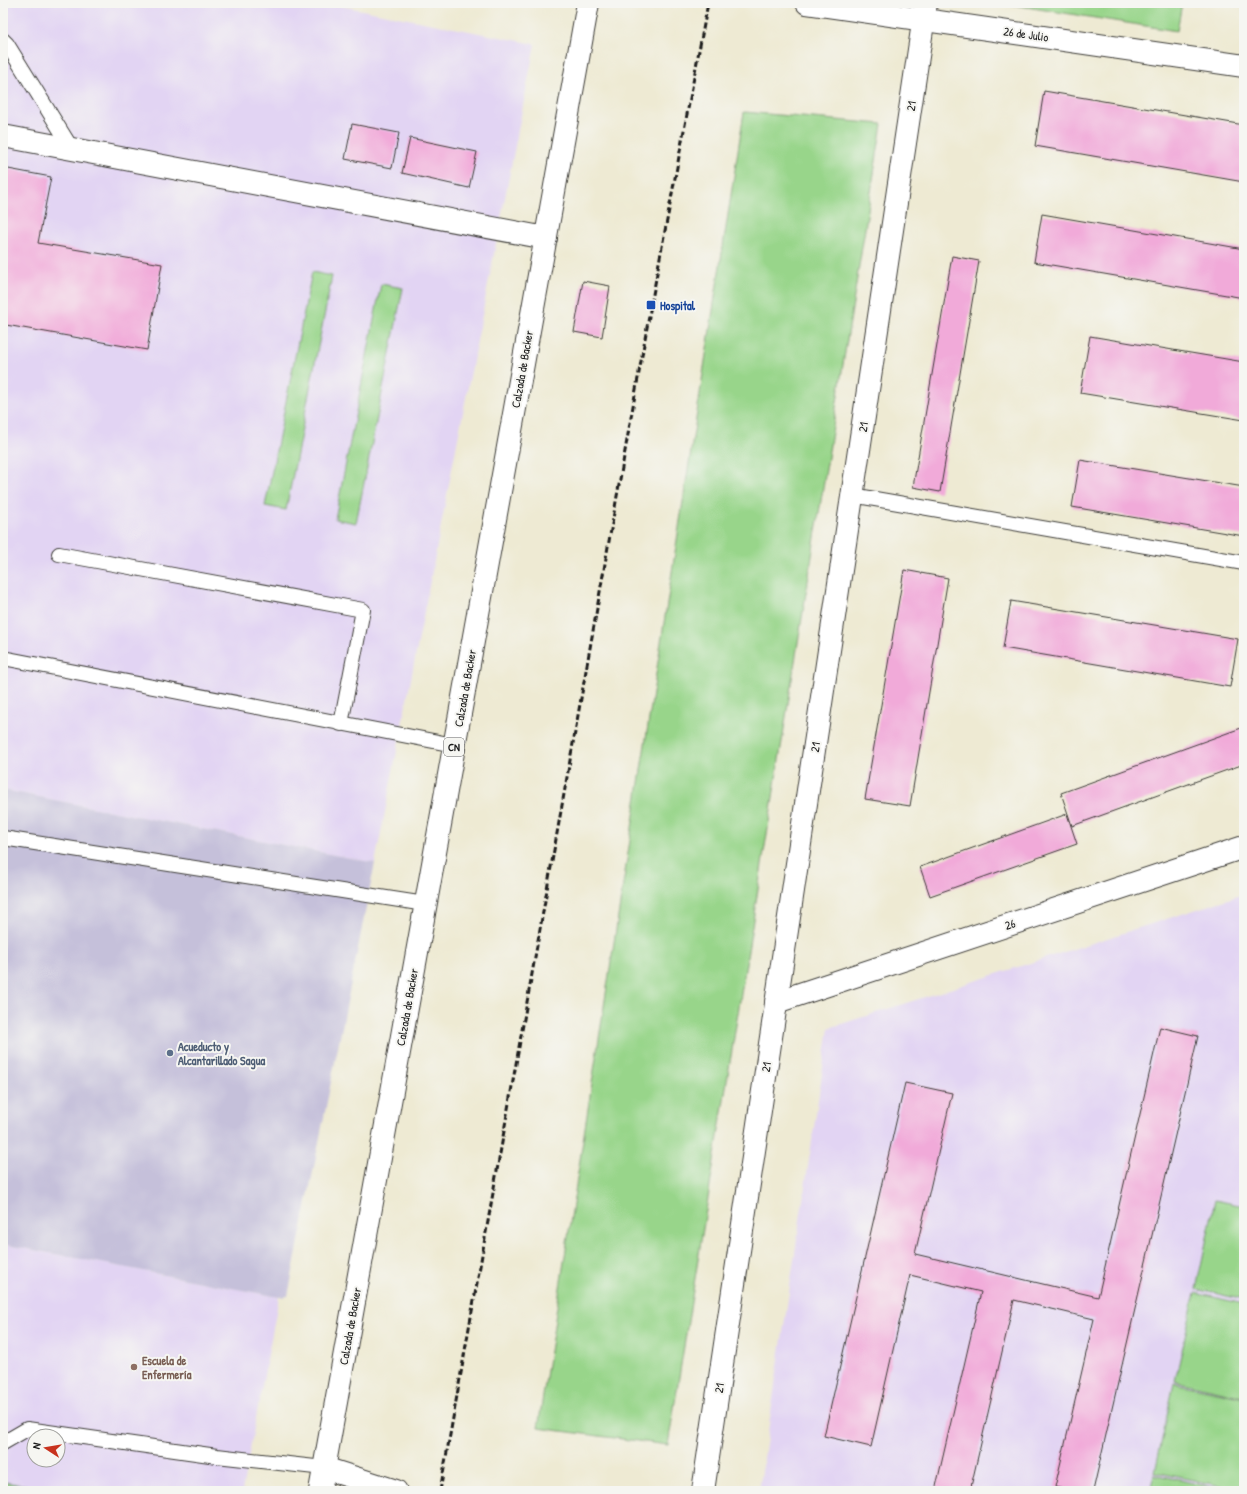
<svg xmlns="http://www.w3.org/2000/svg" width="1247" height="1494" viewBox="0 0 1247 1494" font-family="'Patrick Hand',sans-serif">
  <style>
    .built { fill: #e2d4f3; fill-rule: evenodd }
    .industrial { fill: #c5c0da }
    .green { fill: #98d58a; stroke: #5a7853 }
    .building { fill: #f1aad9 }
    .lines { fill: none; stroke-linecap: round; stroke-linejoin: round }
    .lane-casing { stroke: #3c3b37; stroke-width: 16 }
    .street-casing { stroke: #3c3b37; stroke-width: 24 }
    .secondary-casing { stroke: #3c3b37; stroke-width: 24 }
    .primary-casing { stroke: #3c3b37; stroke-width: 24 }
    .lane { stroke: #fff; stroke-width: 14 }
    .street { stroke: #fff; stroke-width: 22 }
    .secondary { stroke: #fff; stroke-width: 22 }
    .primary { stroke: #fff; stroke-width: 22 }
    .rail { stroke: #1c1c1c; stroke-width: 3; stroke-dasharray: 6 3; stroke-linecap: butt }
    .transit-dot { fill: #1a4fb4; stroke: #f6f6f2; stroke-width: 1.5 }
    .service-dot { fill: #5c6f8a; stroke: #f6f6f2; stroke-width: 1.5 }
    .education-dot { fill: #8d6e63; stroke: #f6f6f2; stroke-width: 1.5 }
    .labels { text-anchor: middle; dominant-baseline: central; stroke-width: 4; stroke-linejoin: round; paint-order: stroke }
    .shield { fill: #f6f6f2; stroke: #5d5d5c; stroke-width: 1 }
    .shield-label { font-size: 11px; font-weight: bold; fill: #1c1c1c }
    .street-label { font-size: 12px; fill: #1c1c1c; stroke: #f6f6f2 }
    .transit-label { font-size: 12px; font-weight: bold; fill: #164399; stroke: #f6f6f2; text-anchor: start }
    .service-label { font-size: 12px; font-weight: bold; fill: #4e5e75; stroke: #f6f6f2; text-anchor: start }
    .education-label { font-size: 12px; font-weight: bold; fill: #785e54; stroke: #f6f6f2; text-anchor: start }
  </style>
  <rect width="100%" height="100%" fill="#f6f6f2"/>
  <filter id="ink" filterUnits="userSpaceOnUse"><feTurbulence type="fractalNoise" baseFrequency=".025" numOctaves="2"/><feDisplacementMap in="SourceGraphic" scale="8" xChannelSelector="R" yChannelSelector="G"/><feConvolveMatrix kernelMatrix="1 2 1 2 8 2 1 2 1" color-interpolation-filters="sRGB"/></filter>
  <filter id="wash" filterUnits="userSpaceOnUse"><feTurbulence type="fractalNoise" baseFrequency=".012" numOctaves="4" result="noise"/><feDisplacementMap in="SourceGraphic" scale="16" xChannelSelector="R" yChannelSelector="G"/><feGaussianBlur stdDeviation="0.9" result="paint"/><feColorMatrix in="noise" values="0 0 0 0 0 0 0 0 0 0 0 0 0 0 0 0 0 1.4 0 .05"/><feComposite in="paint" operator="in"/></filter>
  <g filter="url(#wash)">
    <rect width="100%" height="100%" fill="#eeead3"/>
    <g class="built">
      <path d="M3,3h323l209,41 -160,819 -372,-73z"/>
      <path d="M1244,894v597h-485l70,-463z"/>
      <path d="M3,1244l276,53 -37,194h-239zM34,1436h24v24h-24z"/>
    </g>
    <path class="industrial" d="M3,790l372,73 -87,433 -9,1 -276,-53z"/>
    <g class="green">
      <path d="M1001,3h181l-5,28z"/>
      <path d="M744,112l138,12 -214,1321 -130,-17z"/>
      <path d="M312,272l20,4 -46,234 -21,-4z"/>
      <path d="M381,284l22,4 -47,235 -21,-4z"/>
      <path d="M1215,1200l29,6v94l-48,-11z"/>
      <path d="M1195,1293l49,11v93l-69,-16z"/>
      <path d="M1174,1383l70,15v93l-89,-19z"/>
      <path d="M1154,1474l74,17h-78z"/>
      <path d="M3,1482l62,9h-62z"/>
    </g>
    <g id="blocks">
      <g class="building">
        <path d="M1044,91l200,34v57l-209,-36z"/>
        <path d="M352,124l47,9 -7,35 -47,-9z"/>
        <path d="M410,138l67,14 -8,36 -67,-15z"/>
        <path d="M3,168l48,9 -13,66 124,21 -15,86 -141,-25 -3,11z"/>
        <path d="M1042,214l202,35v49l-210,-36z"/>
        <path d="M952,256l27,5 -39,231 -27,-5z"/>
        <path d="M583,281l27,5 -8,51 -28,-5z"/>
        <path d="M1090,336l154,26v58l-164,-27z"/>
        <path d="M1080,460l164,27v49l-172,-29z"/>
        <path d="M904,570l44,8 -38,228 -45,-7z"/>
        <path d="M1011,601l227,38 -8,48 -227,-39z"/>
        <path d="M1244,727v37l-172,62 -11,-33z"/>
        <path d="M1067,814l10,30 -147,52 -10,-29z"/>
        <path d="M1160,1027l38,9 -105,455h-21l-17,-4 39,-168 -80,-19 -44,191h-35l46,-199 -71,-17 -39,172 -47,-11 81,-353 47,10 -37,161 183,43z"/>
      </g>
    </g>
  </g>
  <g filter="url(#ink)">
    <use href="#blocks" fill-opacity="0" stroke="#3c3b37" stroke-width="1"/>
    <g class="lines">
      <defs>
        <g id="lane">
          <path d="M3,40l4,4 65,105"/>
          <path d="M852,495l392,68"/>
          <path d="M59,554l304,56 -22,114"/>
          <path d="M3,658l451,87"/>
          <path d="M3,838l422,66"/>
          <path d="M3,1443l24,-14 190,27 107,12"/>
        </g>
        <g id="street">
          <path d="M3,136l543,102"/>
          <path d="M776,1002l468,-155"/>
          <path d="M324,1468l72,23"/>
          <path d="M703,1491l223,-1488"/>
        </g>
        <path id="secondary" d="M807,3l437,63"/>
        <path id="primary" d="M320,1491l268,-1488"/>
      </defs>
      <use href="#lane" class="lane-casing"/>
      <use href="#street" class="street-casing"/>
      <use href="#secondary" class="secondary-casing"/>
      <use href="#primary" class="primary-casing"/>
      <use href="#lane" class="lane"/>
      <use href="#street" class="street"/>
      <use href="#secondary" class="secondary"/>
      <use href="#primary" class="primary"/>
      <path class="rail" d="M440,1491l211,-1186 57,-302"/>
    </g>
  </g>
  <rect class="transit-dot" x="646" y="300" width="10" height="10" rx="2"/>
  <circle class="service-dot" cx="170" cy="1053" r="4"/>
  <circle class="education-dot" cx="134" cy="1367" r="4"/>
  <g class="labels">
    <rect class="shield" x="444" y="738" width="20" height="18" rx="3"/>
    <g class="shield-label">
      <text x="454" y="747">CN</text>
    </g>
    <g class="street-label">
      <text transform="translate(1026 34) rotate(8)">26 de Julio</text>
      <text transform="translate(911 106) rotate(-82)">21</text>
      <text transform="translate(522 369) rotate(-80)">Calzada de Backer</text>
      <text transform="translate(863 427) rotate(-82)">21</text>
      <text transform="translate(465 688) rotate(-80)">Calzada de Backer</text>
      <text transform="translate(815 747) rotate(-81)">21</text>
      <text transform="translate(1010 924) rotate(-18)">26</text>
      <text transform="translate(407 1007) rotate(-80)">Calzada de Backer</text>
      <text transform="translate(766 1067) rotate(-82)">21</text>
      <text transform="translate(350 1326) rotate(-80)">Calzada de Backer</text>
      <text transform="translate(719 1388) rotate(-82)">21</text>
    </g>
    <g class="transit-label">
      <text x="660" y="305">Hospital</text>
    </g>
    <g class="service-label">
      <text x="178" y="1046">Acueducto y<tspan x="178" dy="14">Alcantarillado Sagua</tspan></text>
    </g>
    <g class="education-label">
      <text x="142" y="1360">Escuela de<tspan x="142" dy="14">Enfermería</tspan></text>
    </g>
  </g>
  <rect width="1247" height="1494" fill="none" stroke="#f6f6f2" stroke-width="16"/>
  <g transform="translate(46 1448) rotate(282)"><circle r="19" fill="#f6f6f2" stroke="#9f9f9c"/>
  <path d="M0-3L7 15L0 10L-7 15Z" fill="#c8321e"/>
  <text y="-6" font-size="11" font-weight="bold" text-anchor="middle" fill="#1c1c1c">N</text>
  </g>
</svg>
